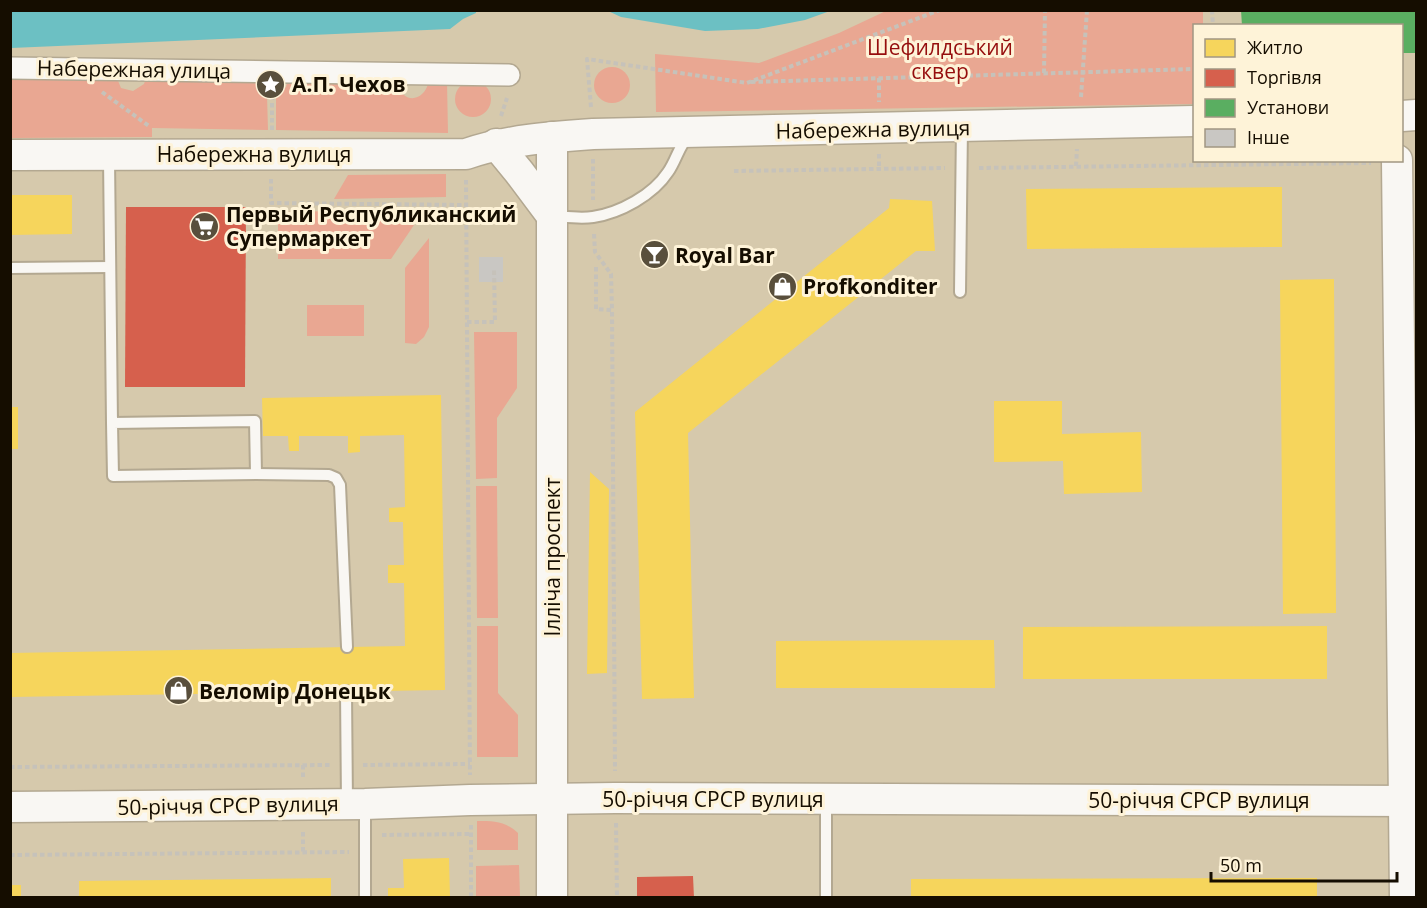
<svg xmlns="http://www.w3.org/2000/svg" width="1427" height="908" viewBox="0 0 1427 908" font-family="'Open Sans',sans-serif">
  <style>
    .green { fill: #e9a792 }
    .water { fill: #6cc0c3 }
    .homes { fill: #f6d55c }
    .shops { fill: #d6604d }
    .public { fill: #5aae61 }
    .building { fill: #c9c7c3 }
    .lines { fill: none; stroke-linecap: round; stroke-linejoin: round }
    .lane-casing { stroke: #b3a891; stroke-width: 14 }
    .street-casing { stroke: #b3a891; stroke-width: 24 }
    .secondary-casing { stroke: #b3a891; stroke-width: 33 }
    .path { stroke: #c6c2ba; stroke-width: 4; stroke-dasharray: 4.5 3; stroke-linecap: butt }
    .lane { stroke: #f9f7f3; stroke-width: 10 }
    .street { stroke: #f9f7f3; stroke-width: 21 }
    .secondary { stroke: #f9f7f3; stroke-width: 30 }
    .labels { text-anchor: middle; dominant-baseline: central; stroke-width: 6; stroke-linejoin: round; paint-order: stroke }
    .park-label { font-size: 21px; fill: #950d0d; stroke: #fef3d8 }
    .street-label { font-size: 21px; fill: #150d00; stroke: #fef3d8 }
    .poi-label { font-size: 21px; font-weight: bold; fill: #150d00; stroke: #fef3d8; text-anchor: start }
  </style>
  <rect width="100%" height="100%" fill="#d6c9ac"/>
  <g class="green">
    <path d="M888,10l315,1v14l-9,1v78l-538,8 -1,-58 104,9 80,-30z"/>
    <circle cx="612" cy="85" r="18"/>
    <path d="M116,76l5,12 12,3 11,-7 2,-6h110l1,9 10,8 1,35 -116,-2v9l-141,1 -1,-61z"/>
    <path d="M288,80l109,3c5,21 27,20 32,-2l18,1 1,51 -172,-3v-35l10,-8z"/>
    <circle cx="473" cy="99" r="18"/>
    <path d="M446,174v23l-112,2 14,-24z"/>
    <path d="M400,210l14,15 -23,34h-113v-47z"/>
    <path d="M429,238v89l-5,10 -8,7 -11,-1v-75z"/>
    <rect x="307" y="305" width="57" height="31"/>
    <path d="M474,332h43v56l-20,30v60l-21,1z"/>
    <path d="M476,486h21l1,132h-21z"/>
    <path d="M477,626h21v67l20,22v42h-41z"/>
    <path d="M477,821c17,0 28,0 41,12v17h-41z"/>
    <path d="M519,865l1,32h-44v-31z"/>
  </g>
  <g class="water">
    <path d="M10,11l1,-1 465,1v2l-13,6 -13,10 -439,19z"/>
    <path d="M608,11h222l-25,9 -47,9 -53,2 -84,-14z"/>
  </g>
  <g class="homes">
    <path d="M1282,187v60l-255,2 -1,-60z"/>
    <path d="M10,195h62v39l-62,1z"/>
    <path d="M890,199l42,2 3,50h-19l-228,182 6,265 -52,1 -7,-287 254,-204z"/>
    <path d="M1334,279l2,334 -53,1 -3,-334z"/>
    <path d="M441,395l4,295 -435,7v-44l395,-7 -1,-63h-16v-18h16l-1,-43h-14v-14l16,-1 -1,-72 -44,1v16l-12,1v-17h-49v15h-10l-1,-15h-25l-1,-38z"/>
    <path d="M994,401h68v33l79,-2 1,60 -78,2 -1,-33 -69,1z"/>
    <rect x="10" y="407" width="8" height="42"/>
    <path d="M590,472l19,17 -2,184 -20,1z"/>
    <path d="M1327,626v53h-304v-52z"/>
    <path d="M994,640l1,48h-219v-47z"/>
    <path d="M449,858l1,40h-62v-10h16l-1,-29z"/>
    <path d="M331,878v20h-252v-17z"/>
    <path d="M1317,878v20h-406v-19z"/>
    <rect x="10" y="885" width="11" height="13"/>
  </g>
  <g class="shops">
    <path d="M126,207h120l-1,180h-120z"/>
    <path d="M693,876l1,22h-57v-21z"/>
  </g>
  <path class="public" d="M1241,10h175v43h-14v-27h-160z"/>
  <rect class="building" x="479" y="257" width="24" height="25"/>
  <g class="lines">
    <defs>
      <g id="lane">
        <path d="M109,158l3,265 143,-2 1,53 -143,2 -1,-53"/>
        <path d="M555,216c12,1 26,3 38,1 27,-4 60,-22 75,-45 8,-11 12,-29 21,-36"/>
        <path d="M10,268l100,-1"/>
        <path d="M960,292l2,-165"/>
        <path d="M256,474l73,1 7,3 4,7 7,162"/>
        <path d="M346,691l1,113"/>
        <path d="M365,804v94"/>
        <path d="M826,898v-96"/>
      </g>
      <path id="street" d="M10,68l499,7"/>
      <g id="secondary">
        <path d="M1402,116l14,-1"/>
        <path d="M496,144l23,28 33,44"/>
        <path d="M10,155l456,-1c41,-14 83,-17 127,-20l601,-13"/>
        <path d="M1397,160l8,738"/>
        <path d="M10,807l355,-3 105,-4 145,-2 801,3"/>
        <path d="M552,898v-761"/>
      </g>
    </defs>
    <use href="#lane" class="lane-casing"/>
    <use href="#street" class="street-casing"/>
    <use href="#secondary" class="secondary-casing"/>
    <g class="path">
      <path d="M1212,10l1,16"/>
      <path d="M1044,73l1,-63"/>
      <path d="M879,78v24"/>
      <path d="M751,82l443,-13"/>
      <path d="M102,92l47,34"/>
      <path d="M1081,97l6,-87"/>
      <path d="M591,107l-4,-48 160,24 193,-73"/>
      <path d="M501,116l6,-18"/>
      <path d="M272,130v-38"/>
      <path d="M879,154v15"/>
      <path d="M593,159v41"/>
      <path d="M1076,166l1,-17"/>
      <path d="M979,168l392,-5"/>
      <path d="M734,171l211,-3"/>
      <path d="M271,179v24l195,2"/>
      <path d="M466,180l4,595"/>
      <path d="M594,234l1,18 16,22 1,36"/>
      <path d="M596,267v42l16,1 3,461"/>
      <path d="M467,322h28l-1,-53"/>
      <path d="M303,765v14"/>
      <path d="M363,765l107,-1"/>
      <path d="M10,767l322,-2"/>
      <path d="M616,823l1,75"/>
      <path d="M471,825v73"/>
      <path d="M303,832v21"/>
      <path d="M382,835l89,-1"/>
      <path d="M10,855l339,-3"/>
    </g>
    <use href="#lane" class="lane"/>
    <use href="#street" class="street"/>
    <use href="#secondary" class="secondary"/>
  </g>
  <defs>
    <symbol id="sight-disc" viewBox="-11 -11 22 22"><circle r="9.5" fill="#594f3c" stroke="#fef3d8"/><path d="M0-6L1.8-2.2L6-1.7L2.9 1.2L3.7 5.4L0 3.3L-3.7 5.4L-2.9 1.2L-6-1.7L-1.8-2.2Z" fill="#fff"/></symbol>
    <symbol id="supermarket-disc" viewBox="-11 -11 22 22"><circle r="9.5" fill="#594f3c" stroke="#fef3d8"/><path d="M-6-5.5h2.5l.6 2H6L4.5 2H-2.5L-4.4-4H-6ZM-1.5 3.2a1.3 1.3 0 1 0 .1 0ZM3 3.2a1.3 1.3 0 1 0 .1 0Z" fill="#fff"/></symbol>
    <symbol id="bar-disc" viewBox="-11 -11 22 22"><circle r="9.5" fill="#594f3c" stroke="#fef3d8"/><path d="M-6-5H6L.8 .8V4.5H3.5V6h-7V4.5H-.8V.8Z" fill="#fff"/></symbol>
    <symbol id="shop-disc" viewBox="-11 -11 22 22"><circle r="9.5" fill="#594f3c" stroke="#fef3d8"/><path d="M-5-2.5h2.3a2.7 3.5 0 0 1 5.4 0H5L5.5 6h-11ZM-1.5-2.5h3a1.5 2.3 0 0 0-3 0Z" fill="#fff"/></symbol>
  </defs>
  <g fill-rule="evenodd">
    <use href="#sight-disc" x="254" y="68" width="33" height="33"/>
    <use href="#supermarket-disc" x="188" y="210" width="33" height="33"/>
    <use href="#bar-disc" x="638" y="238" width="33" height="33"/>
    <use href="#shop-disc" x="766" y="270" width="33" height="33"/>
    <use href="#shop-disc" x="162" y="674" width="33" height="33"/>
  </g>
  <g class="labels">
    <g class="park-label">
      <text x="940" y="47">Шефилдський<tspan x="940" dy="24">сквер</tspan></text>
    </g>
    <g class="street-label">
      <text transform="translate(134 69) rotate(1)">Набережная улица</text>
      <text transform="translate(873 129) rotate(-1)">Набережна вулиця</text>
      <text x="254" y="154">Набережна вулиця</text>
      <text transform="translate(552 557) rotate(-90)">Ілліча проспект</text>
      <text x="713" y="799">50-річчя СРСР вулиця</text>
      <text x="1199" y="800">50-річчя СРСР вулиця</text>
      <text transform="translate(228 805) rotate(-1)">50-річчя СРСР вулиця</text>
    </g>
    <g class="poi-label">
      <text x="292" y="84">А.П. Чехов</text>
      <text x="226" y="214">Первый Республиканский<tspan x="226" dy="24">Супермаркет</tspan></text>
      <text x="675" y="255">Royal Bar</text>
      <text x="803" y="286">Profkonditer</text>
      <text x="199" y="691">Веломір Донецьк</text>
    </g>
  </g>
  <rect width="1427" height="908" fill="none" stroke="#150d00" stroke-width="24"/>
  <rect x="1193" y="24" width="210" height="138" fill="#fef3d8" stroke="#a19782" stroke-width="1.5"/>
  <rect x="1205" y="39" width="30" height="18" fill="#f6d55c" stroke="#a19782" stroke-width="1.5"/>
  <text x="1247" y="54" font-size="18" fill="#150d00">Житло</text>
  <rect x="1205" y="69" width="30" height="18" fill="#d6604d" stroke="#a19782" stroke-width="1.5"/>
  <text x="1247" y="84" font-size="18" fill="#150d00">Торгівля</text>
  <rect x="1205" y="99" width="30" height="18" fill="#5aae61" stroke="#a19782" stroke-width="1.5"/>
  <text x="1247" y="114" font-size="18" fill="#150d00">Установи</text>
  <rect x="1205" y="129" width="30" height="18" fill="#c9c7c3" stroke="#a19782" stroke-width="1.5"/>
  <text x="1247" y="144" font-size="18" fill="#150d00">Інше</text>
  <path d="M1211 872v9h186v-9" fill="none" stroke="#150d00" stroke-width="3"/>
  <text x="1220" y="872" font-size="18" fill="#150d00" stroke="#fef3d8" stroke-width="4.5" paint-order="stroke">50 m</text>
</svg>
